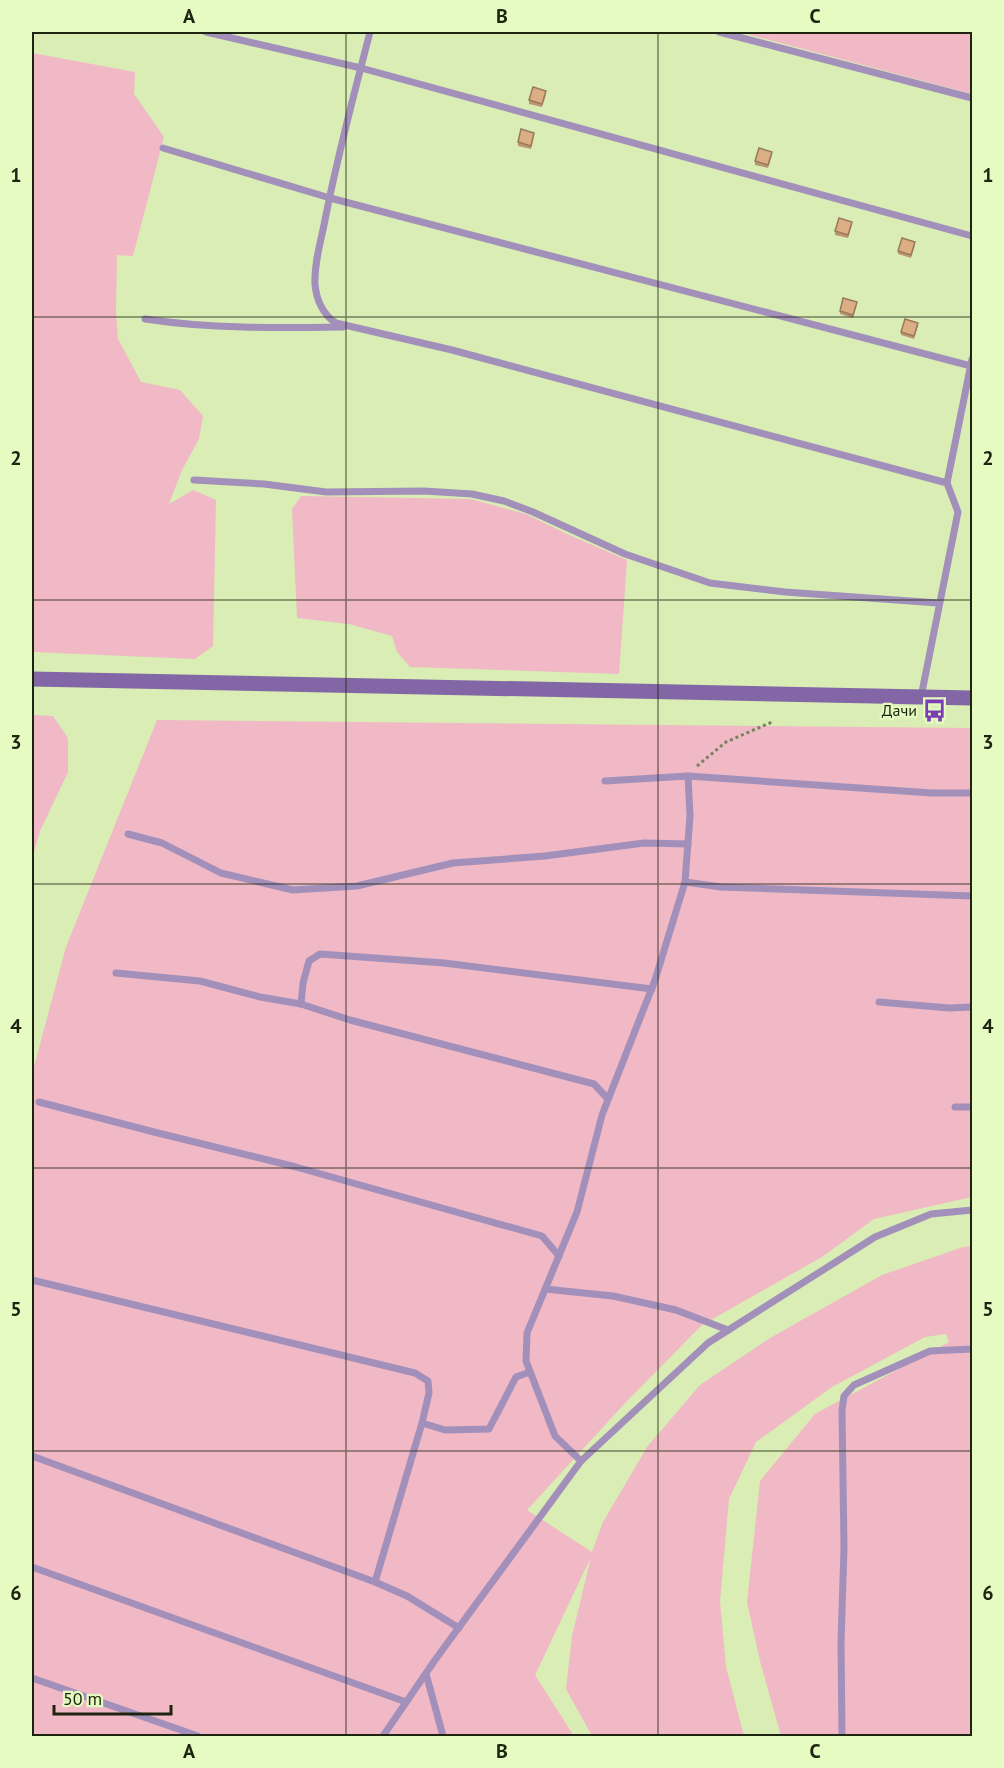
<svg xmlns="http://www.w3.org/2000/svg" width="1004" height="1768" viewBox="0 0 1004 1768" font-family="'PT Sans',sans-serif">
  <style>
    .green { fill: #f0b9c5 }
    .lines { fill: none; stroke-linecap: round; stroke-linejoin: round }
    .path { stroke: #76835e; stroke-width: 3; stroke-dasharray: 3 3; stroke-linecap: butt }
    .lane { stroke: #a290bb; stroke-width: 7 }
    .secondary { stroke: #8266a5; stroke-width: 15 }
    .wall { fill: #bc9672 }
    .building { fill: #dbae84; stroke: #997a5c; stroke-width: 1.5 }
    .grid { fill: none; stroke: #1d240f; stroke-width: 1.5; stroke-opacity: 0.55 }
    .labels { text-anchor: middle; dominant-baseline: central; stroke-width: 4.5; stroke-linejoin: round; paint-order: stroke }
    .poi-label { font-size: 16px; fill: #1d240f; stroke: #e6fbc2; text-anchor: end }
    .neatline { fill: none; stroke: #1d240f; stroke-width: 2 }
    .grid-label { font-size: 20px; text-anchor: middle; font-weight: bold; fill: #1d240f }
  </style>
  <rect width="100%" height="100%" fill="#d9edb5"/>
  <g class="green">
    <path d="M739,32h233v62z"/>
    <path d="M32,53l103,19 -1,22 30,43 -31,119 -16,-1 -1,56 2,28 23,43 39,8 23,26 -4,23 -17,31 -13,34 24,-14 23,10 -3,146 -18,13 -163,-7z"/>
    <path d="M301,496l170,3 55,15 41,20 60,26 -8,114 -209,-7 -13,-15 -5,-16 -43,-12 -52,-6 -5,-109z"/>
    <path d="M32,715l21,1 15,22v34l-28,59 -8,28z"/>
    <path d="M157,720l815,8v469l-98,22 -52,38 -120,68 -75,76 -100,109 65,42 11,-30 44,-75 53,-62 70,-47 112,-63 81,-28 9,-1v490h-191l-21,-75 -13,-59 13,-121 55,-67 134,-72 -3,-8 -21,3 -93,50 -76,55 -27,57 -9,102 6,66 18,69h-152l-26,-47 6,-53 19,-79 -56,118 39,61h-542v-662l34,-127z"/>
  </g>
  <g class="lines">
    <path class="path" d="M697,766l29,-24 46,-20"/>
    <g class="lane">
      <path d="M206,32l155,36 611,168"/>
      <path d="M370,32c-16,62 -33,125 -45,188 -4,21 -11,43 -10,64 1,15 8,31 21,39l116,27 495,133"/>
      <path d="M719,32l253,66"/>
      <path d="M163,148l167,50 641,168"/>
      <path d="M145,319c66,10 131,9 198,8"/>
      <path d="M194,480l70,4 62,8 98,-1 48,3 32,7 29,11 92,42 85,29 75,9 153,11"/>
      <path d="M921,697l37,-185 -11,-29 25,-124"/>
      <path d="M688,776l2,40 -5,66 36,5 251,9"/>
      <path d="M605,781l83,-5 244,17h40"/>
      <path d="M128,834l34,9 59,30 72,17 64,-4 96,-23 92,-7 99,-13 44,1"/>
      <path d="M116,973l84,8 60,16 41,7 49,16 244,64 14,15"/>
      <path d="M879,1002l70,6 23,-1"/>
      <path d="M301,1004l2,-21 6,-22 11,-7 124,9 208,26"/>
      <path d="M39,1102l115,30 142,35 246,69 17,20"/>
      <path d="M955,1107h17"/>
      <path d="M32,1280l383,93 13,8 1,12 -7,30 23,7 44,-1 27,-52 14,-5"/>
      <path d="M545,1289l68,7 63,14 52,20"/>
      <path d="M422,1423l-47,159 32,14 52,32"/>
      <path d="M32,1456l343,126"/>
      <path d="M581,1461l-26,-25 -29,-75 1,-28 50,-121 25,-97 53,-135 30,-98"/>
      <path d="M32,1567l374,135"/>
      <path d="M426,1674l17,62"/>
      <path d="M32,1678l166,58"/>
      <path d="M383,1736l52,-76 146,-199 127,-118 167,-106 56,-23 41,-4"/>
      <path d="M842,1736l-1,-94 3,-94 -2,-137 2,-15 10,-11 76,-34 42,-2"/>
    </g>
    <path class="secondary" d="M32,679l940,19"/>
  </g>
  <g class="wall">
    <path d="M546,95l-4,12 -13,-3v-4z"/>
    <path d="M534,136l-3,13 -13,-3v-4z"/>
    <path d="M772,155l-4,13 -13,-3v-4z"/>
    <path d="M852,225l-4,13 -13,-3v-4z"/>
    <path d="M915,245l-4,13 -13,-4v-3z"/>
    <path d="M857,305l-4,13 -13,-4v-3z"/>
    <path d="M918,326l-4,13 -13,-4v-3z"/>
  </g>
  <g class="building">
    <path d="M533,87l13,4 -4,13 -13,-4z"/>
    <path d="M521,129l13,4 -3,13 -13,-4z"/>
    <path d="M759,148l13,4 -4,13 -13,-4z"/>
    <path d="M839,218l13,4 -4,13 -13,-4z"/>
    <path d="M902,238l13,4 -4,13 -13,-4z"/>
    <path d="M843,298l14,4 -4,13 -13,-4z"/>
    <path d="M905,319l13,4 -4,13 -13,-4z"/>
  </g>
  <path class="grid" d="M346,32v1704M658,32v1704M32,317h940M32,600h940M32,884h940M32,1168h940M32,1451h940"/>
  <defs>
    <symbol id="bus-bare" viewBox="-9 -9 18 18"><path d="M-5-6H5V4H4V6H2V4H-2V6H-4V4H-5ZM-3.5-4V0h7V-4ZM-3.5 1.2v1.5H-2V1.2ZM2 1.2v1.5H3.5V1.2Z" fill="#7a3eb4" stroke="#e6fbc2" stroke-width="2.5" paint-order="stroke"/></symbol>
  </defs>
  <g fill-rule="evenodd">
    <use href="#bus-bare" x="918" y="694" width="33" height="33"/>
  </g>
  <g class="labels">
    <g class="poi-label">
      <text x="917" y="710">Дачи</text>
    </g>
  </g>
  <rect width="1004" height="1768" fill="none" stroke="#e6fbc2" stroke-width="66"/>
  <path d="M54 1705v9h117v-9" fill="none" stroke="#1d240f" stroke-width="3"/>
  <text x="63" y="1705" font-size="18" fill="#1d240f" stroke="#e6fbc2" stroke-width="4.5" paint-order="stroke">50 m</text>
  <rect x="33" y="33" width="938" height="1702" class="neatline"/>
  <g class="grid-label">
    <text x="189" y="23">A</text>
    <text x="502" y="23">B</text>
    <text x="815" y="23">C</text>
    <text x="16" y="182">1</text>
    <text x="988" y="182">1</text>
    <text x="16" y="465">2</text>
    <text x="988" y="465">2</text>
    <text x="16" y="749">3</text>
    <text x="988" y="749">3</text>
    <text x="16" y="1033">4</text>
    <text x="988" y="1033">4</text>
    <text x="16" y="1316">5</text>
    <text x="988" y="1316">5</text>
    <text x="16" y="1600">6</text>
    <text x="988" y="1600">6</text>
    <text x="189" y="1758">A</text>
    <text x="502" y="1758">B</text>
    <text x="815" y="1758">C</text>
  </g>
</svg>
